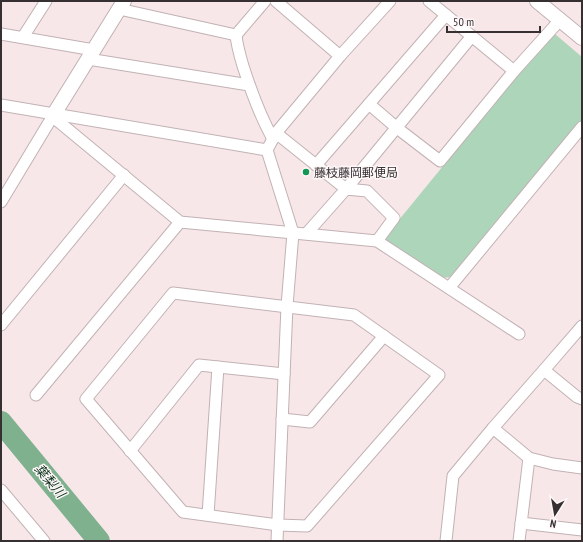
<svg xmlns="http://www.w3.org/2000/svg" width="583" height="542" viewBox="0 0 583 542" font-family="'PT Sans Narrow','Noto Sans JP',sans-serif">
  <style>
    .green { fill: #add5b9 }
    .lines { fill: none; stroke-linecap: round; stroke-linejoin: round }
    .river { stroke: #7fb18e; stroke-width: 22 }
    .minor-casing { stroke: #c2b2b4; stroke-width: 13 }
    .tertiary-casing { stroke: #c2b2b4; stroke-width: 16 }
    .minor { stroke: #fff; stroke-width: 11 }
    .tertiary { stroke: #fff; stroke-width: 14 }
    .poi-dot { fill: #149654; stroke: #fef7f8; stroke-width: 1.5 }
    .labels { text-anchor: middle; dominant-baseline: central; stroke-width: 3; stroke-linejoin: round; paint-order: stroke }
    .poi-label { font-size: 12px; fill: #373032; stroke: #fef7f8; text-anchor: start }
    .water-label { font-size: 13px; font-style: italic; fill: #0d351e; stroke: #fef7f8 }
  </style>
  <rect width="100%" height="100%" fill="#f8e7e9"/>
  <path class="green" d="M555,34l27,23v64l-131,156 -10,1 -54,-35 -2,-6 165,-202z"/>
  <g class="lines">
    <path class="river" d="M1,422l98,119"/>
    <defs>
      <g id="minor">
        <path d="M276,1l64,55"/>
        <path d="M429,1l85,70"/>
        <path d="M119,9l117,26 29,-34"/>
        <path d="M1,34l93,16"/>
        <path d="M236,35c1,11 4,21 7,31 8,25 17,50 30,73"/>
        <path d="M23,37l23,-36"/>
        <path d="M88,59l161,26"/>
        <path d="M369,104l28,24 43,33 74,-90 46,-51"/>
        <path d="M1,105l266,45 9,-17 64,-77 50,-55"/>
        <path d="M53,117l127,105 197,19 142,93"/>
        <path d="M276,133l70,56 126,-153"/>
        <path d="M267,150l26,83 -6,73 -10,235"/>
        <path d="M316,165l130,-150"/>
        <path d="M1,202l53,-88"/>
        <path d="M307,233l39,-44 21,2 27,27 -17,23"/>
        <path d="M449,288l133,-161"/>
        <path d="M173,293l181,22 85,60 -132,151 -29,-1 -95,-13 -97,-113z"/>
        <path d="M1,325l123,-150"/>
        <path d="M544,370l33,27 5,2"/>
        <path d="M36,395l144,-173"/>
        <path d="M282,419l28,3 74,-86"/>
        <path d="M493,428l36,30 24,6 29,4"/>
        <path d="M130,451l69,-86 85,9"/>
        <path d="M1,490l43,51"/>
        <path d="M208,515l10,-148"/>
        <path d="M521,523l61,7"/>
        <path d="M446,541l7,-65 40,-48 51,-58 38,-44"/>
        <path d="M519,541l10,-83"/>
      </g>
      <g id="tertiary">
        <path d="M537,1l45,37"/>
        <path d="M54,114l70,-113"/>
      </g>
    </defs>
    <use href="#minor" class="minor-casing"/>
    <use href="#tertiary" class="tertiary-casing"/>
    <use href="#minor" class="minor"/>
    <use href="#tertiary" class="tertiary"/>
  </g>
  <circle class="poi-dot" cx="306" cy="172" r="4"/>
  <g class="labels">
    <g class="poi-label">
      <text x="314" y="172">藤枝藤岡郵便局</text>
    </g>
    <g class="water-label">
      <text transform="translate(50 481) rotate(50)">葉梨川</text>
    </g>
  </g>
  <rect width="583" height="542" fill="none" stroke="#373032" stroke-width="4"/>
  <g transform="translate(555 514) rotate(191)" stroke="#fef7f8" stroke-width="3" paint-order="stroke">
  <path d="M0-3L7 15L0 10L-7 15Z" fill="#373032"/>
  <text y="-6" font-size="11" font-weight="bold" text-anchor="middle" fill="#373032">N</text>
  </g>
  <path d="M447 26v6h93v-6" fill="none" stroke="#373032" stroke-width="2"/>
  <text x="453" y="26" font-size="12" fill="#373032" stroke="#fef7f8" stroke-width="3" paint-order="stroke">50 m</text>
</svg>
